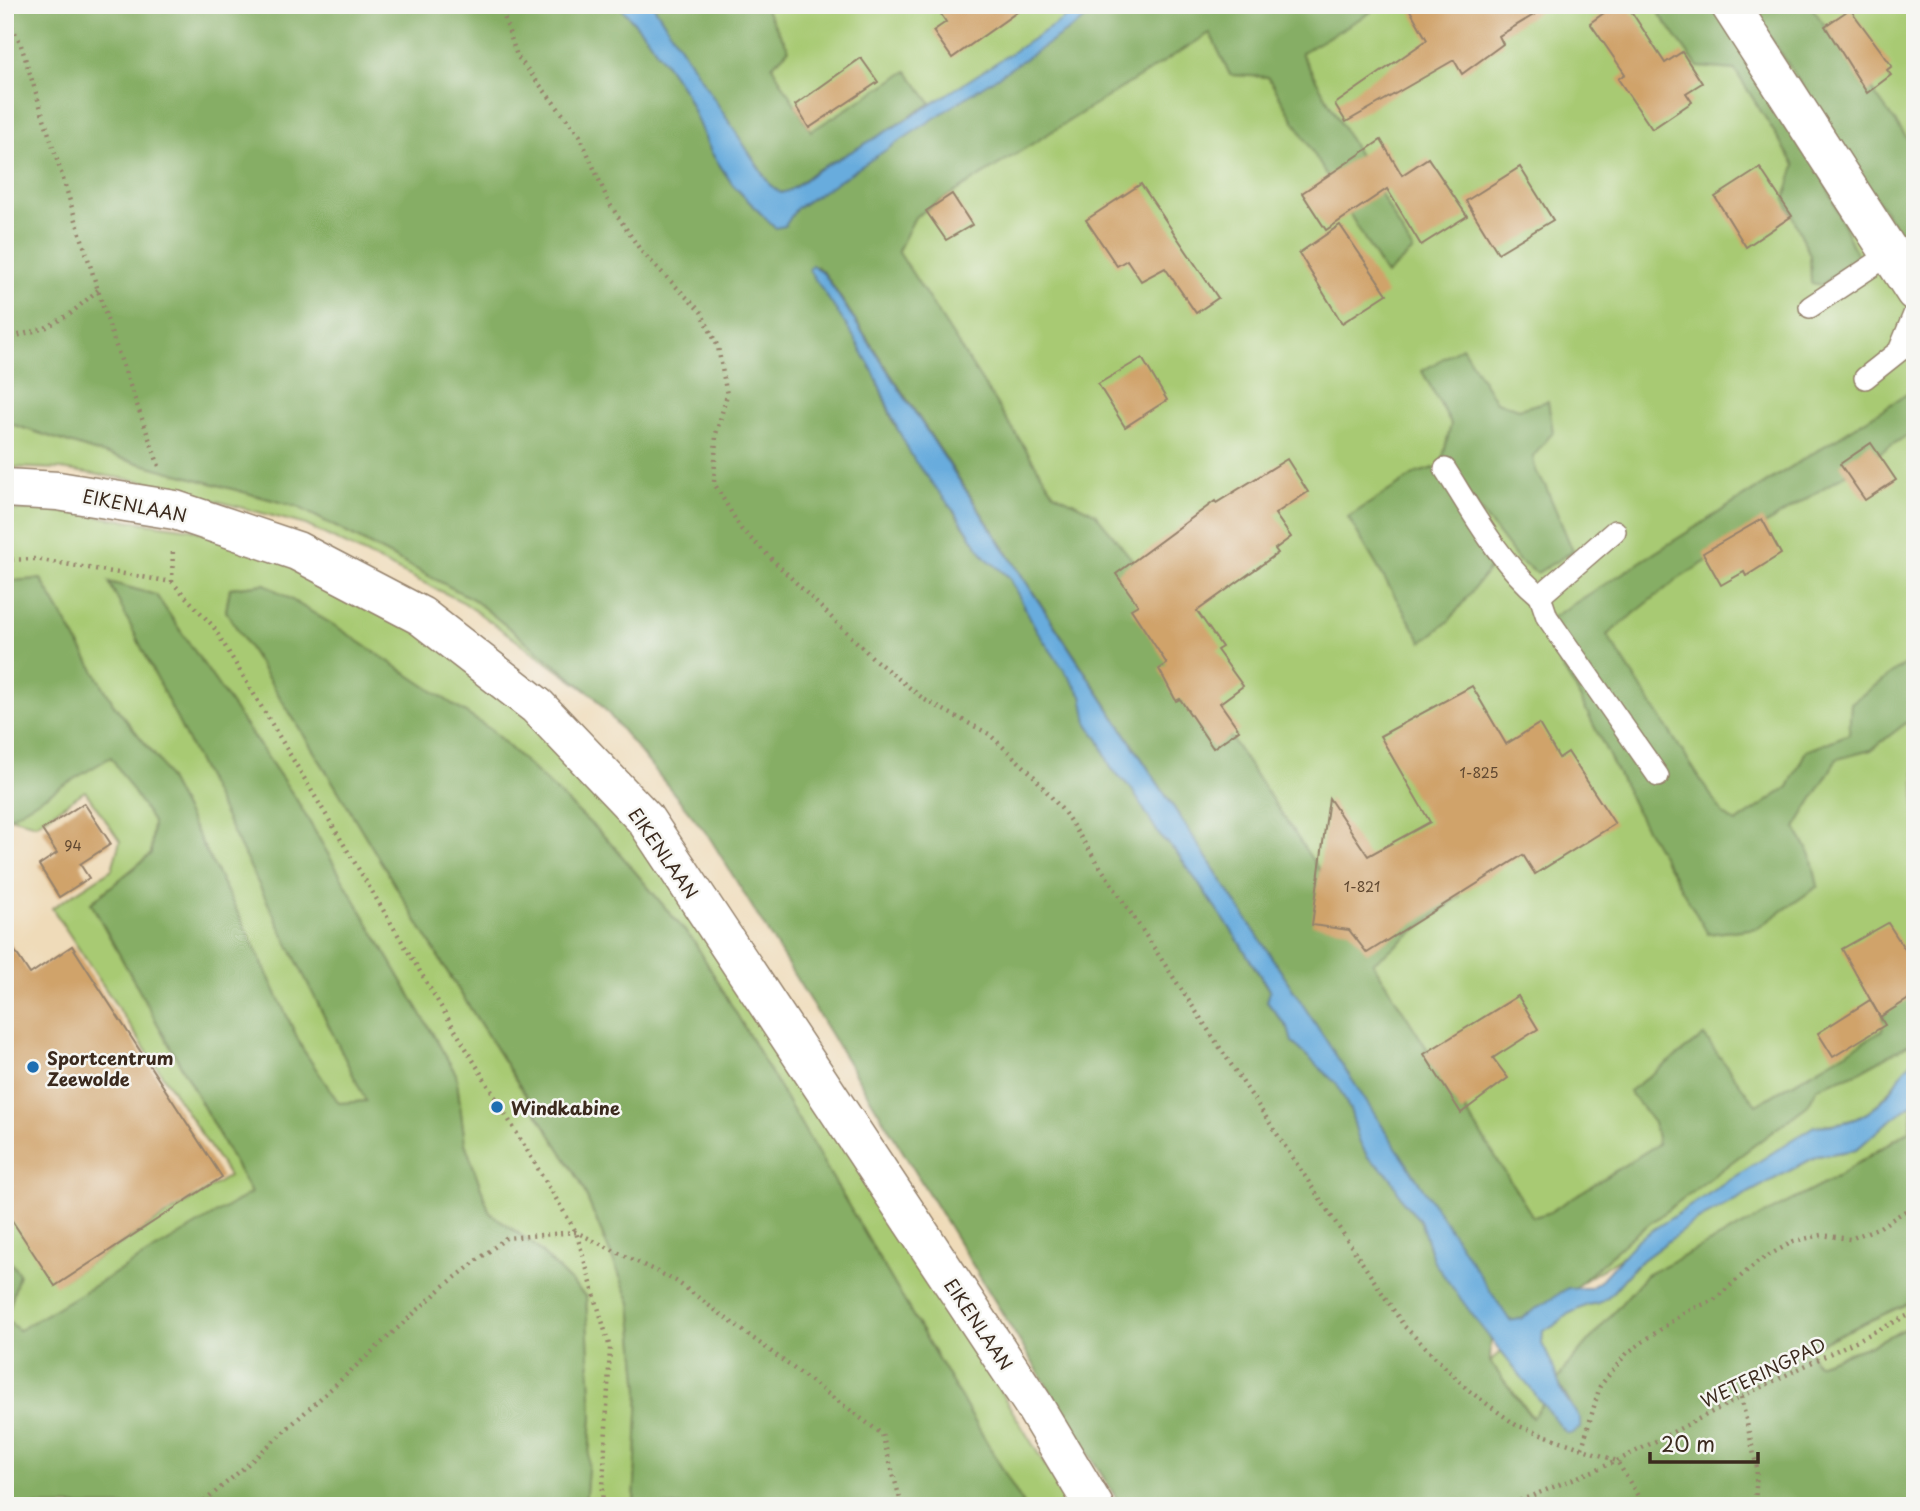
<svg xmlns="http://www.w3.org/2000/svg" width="1920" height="1511" viewBox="0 0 1920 1511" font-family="'Playpen Sans',sans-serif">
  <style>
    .green { fill: #a8ca73; stroke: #727a48; stroke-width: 2 }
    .forest { fill: #86ae65; stroke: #606c42; stroke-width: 2 }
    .water { fill: #67acdd; stroke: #516b7e; stroke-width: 2 }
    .building { fill: #d0a36a }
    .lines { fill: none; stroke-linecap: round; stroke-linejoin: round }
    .lane-casing { stroke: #95826c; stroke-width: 24 }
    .street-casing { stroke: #95826c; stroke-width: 41 }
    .secondary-casing { stroke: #95826c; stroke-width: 41 }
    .path { stroke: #95826c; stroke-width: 4.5; stroke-dasharray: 2 5; stroke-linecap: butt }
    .lane { stroke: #fff; stroke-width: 21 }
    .street { stroke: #fff; stroke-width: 38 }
    .secondary { stroke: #fff; stroke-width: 38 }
    .poi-dot { fill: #1f6fb2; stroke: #f6f6f2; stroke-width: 2.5 }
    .labels { text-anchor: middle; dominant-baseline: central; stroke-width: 5; stroke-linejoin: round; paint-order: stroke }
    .number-label { font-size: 14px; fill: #604831 }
    .street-label { font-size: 18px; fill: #3b2a1e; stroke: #f6f6f2 }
    .poi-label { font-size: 18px; font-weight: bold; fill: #3b2a1e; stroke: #f6f6f2; text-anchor: start }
  </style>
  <rect width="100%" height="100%" fill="#f6f6f2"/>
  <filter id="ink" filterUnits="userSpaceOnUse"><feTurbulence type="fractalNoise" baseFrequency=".0143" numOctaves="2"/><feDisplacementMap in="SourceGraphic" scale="14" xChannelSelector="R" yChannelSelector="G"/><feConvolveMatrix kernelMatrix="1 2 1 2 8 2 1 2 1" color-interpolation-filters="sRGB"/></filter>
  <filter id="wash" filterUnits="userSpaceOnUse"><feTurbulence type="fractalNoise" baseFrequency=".00686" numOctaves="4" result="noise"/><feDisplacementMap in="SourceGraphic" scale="28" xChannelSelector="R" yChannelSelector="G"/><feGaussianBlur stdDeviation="1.57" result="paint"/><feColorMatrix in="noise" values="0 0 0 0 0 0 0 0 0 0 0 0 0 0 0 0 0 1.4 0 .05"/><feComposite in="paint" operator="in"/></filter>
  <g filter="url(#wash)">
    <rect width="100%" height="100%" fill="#efdbb9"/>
    <g class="green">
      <path d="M641,5h1274v1061c-14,9 -14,12 -24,23 -21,27 -35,33 -68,36l-319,208z"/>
      <path d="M5,422l86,28 207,57 175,92 121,97 -131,-94 -157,-77 -159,-43 -86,-13 -56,-2z"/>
      <path d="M5,510h44l142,19 178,60 170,112 241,327 290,478h-46l-329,-563 -85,-101 -119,-112 -151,-101 -75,-45 -35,4 -4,23 99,158 128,212 127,200 51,122 8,87 -5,116h-49l7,-90 -6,-119 -53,-53 -43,-31 -25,-70 -9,-69 -160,-275 -140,-204 -46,-13 257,519 -28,3 -37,-56 -59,-125 -83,-161 -46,-57 -73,-126 -36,2z"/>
      <path d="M111,756l42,66 -2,32 -60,49 160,290 -232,138 -13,-11 13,-46 -14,-20v-54l56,81 168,-105 -177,-268 60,-39 8,-28 -35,-50 -49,33 -27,-7z"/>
      <path d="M1914,1103l-5,27 -79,51 -184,95 -80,91 -9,14 -5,-17 -10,-20 1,-14 9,-3 16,-13 19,-9 12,-2 11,-8 26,-30 58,-43 123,-66 39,-6 28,-25z"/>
      <path d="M1915,1300v24l-49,23 -49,17 -10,-15z"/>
      <path d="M1501,1352l42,51 -10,15 -43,-56z"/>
    </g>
    <g class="forest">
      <path d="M5,5h614l28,32 38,55 26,60 22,33 42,43 21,-19 79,-53 232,-151h256l8,7 -70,41 112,198 -27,24 -118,-198 -38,-2 -20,-42 -295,184 -17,34 156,242 41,20 43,54 21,64 183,273 116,-44 2,36 -87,67 160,254 15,-4 110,-69 -4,-21 -25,-32 75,-55 52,69 126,-74 3,-33 30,-18v61l-58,32 -39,14 -10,18 -179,134 -55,50h-6l-48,30 -9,2 -5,-5 -599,-917 -82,-125 -9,-8 58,107 20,51 91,133 24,20 28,54 46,65 4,26 13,20 11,26 20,20 29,48 17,17 55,78 38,61 -3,10 21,26 4,14 45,42 14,28 8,29 9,16 22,19 14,27 16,17 14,42 57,77 -1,23 42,56 11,-15 24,30 13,-14 -23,-38 9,-14 80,-92 184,-94 79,-50 6,-29v198l-108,49 10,15 49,-17 49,-23v182h-794l-413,-671 -114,-139 -121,-97 -175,-92 -207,-57 -86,-28z"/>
      <path d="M653,5h110l26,44 -17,17 39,65 96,-60 24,32 -60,38 -56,30 -25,20 -10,2 -10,-8z"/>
      <path d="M1653,5h65l97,154 42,97 -35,29 -11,-2 -1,-28 -25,-56 10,-34 -60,-95 -37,-3z"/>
      <path d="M1749,5h61l105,144v108z"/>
      <path d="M1462,347l34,55 23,7 29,-8 5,31 -20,25 3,16 9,12 28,66 -36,22 -18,-12 -77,-100 9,-37 -29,-53z"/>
      <path d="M1915,389v50l-7,-4 -233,146 -68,54 116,179 13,9 52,-36 18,-36 43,-17 2,-31 64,-46v59l-44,34 -34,9 -42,69 16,27 7,31 -60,42 -50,6 -67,-114 -66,-132 -38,-61z"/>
      <path d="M1434,468l61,93 -46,60 -27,21 -74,-125 69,-44z"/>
      <path d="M41,579l73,126 46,57 83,161 59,125 37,55 27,-2 -257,-519 47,13 140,204 160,275 9,69 25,70 43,31 53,53 6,119 -7,90h-580v-252l14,20 -13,46 13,10 232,-137 -160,-290 60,-49 2,-32 -42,-65 -106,63v-239z"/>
      <path d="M265,584l75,45 151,101 119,112 85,101 329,563h-390l5,-116 -8,-87 -51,-122 -127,-200 -128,-212 -99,-158 4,-23z"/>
    </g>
    <g class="water">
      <path d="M619,5h34l117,180 11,8c16,-3 25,-17 40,-25 91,-48 177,-107 264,-163h22l-311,204 -11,17 -10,2 -42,-43 -22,-33 -26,-60 -38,-55z"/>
      <path d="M812,265l12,9 686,1047 10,-2 48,-31h22l9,-6 38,-42 177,-114c38,-2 59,-9 81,-41 7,-10 8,-18 20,-25v42l-31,23 -28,25 -39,6 -123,66 -58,43 -26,30 -11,8 -12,2 -19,9 -16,13 -9,3 -1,14 10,20 10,28 18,27v9l-8,5h-5l-5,-5 -80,-100 -48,-66 -14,-42 -16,-17 -14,-27 -22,-19 -9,-16 -8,-29 -14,-28 -45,-42 -4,-14 -21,-26 3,-11 -38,-60 -55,-78 -17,-17 -29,-48 -20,-20 -11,-26 -13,-20 -5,-26 -45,-65 -28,-54 -24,-20 -28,-42 -43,-55 -19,-36 -21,-51 -22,-39 -43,-64z"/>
    </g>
    <g id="blocks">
      <g class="building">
        <path d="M935,5h92l-75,53 -19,-27 13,-9z"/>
        <path d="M1407,5h143l-51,31 4,8 -41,30 -8,-14 -108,62 -11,-18 92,-64z"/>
        <path d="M1615,5h12l38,58 17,-11 20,31 -16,10 6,9 -40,27 -34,-50 7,-5 -35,-51z"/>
        <path d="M1850,9l42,57 -5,4 4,5 -24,18 -42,-67z"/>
        <path d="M861,58l17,24 -69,46 -14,-23z"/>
        <path d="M1381,140l21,35 26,-17 39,58 -46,29 -34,-56 -61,41 -24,-37z"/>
        <path d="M1520,167l33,53 -55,33 -32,-52z"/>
        <path d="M1760,168l32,48 -46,31 -31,-50z"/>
        <path d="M1141,184l77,114 -22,15 -31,-45 -24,13 -14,-21 -10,6 -31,-46z"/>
        <path d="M952,194l20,31 -26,15 -20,-29z"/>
        <path d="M1340,225l47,69 -45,29 -43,-70z"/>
        <path d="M1142,358l25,42 -42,27 -27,-43z"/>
        <path d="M1871,443l25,37 -31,20 -25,-36z"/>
        <path d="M1287,459l21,33 -33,22 16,23 -16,12 3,4 -81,58 25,36 -5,3 26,36 -23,17 19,27 -26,18 -33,-49 -4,2 -17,-32 8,-5 -36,-55 7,-4 -22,-31 99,-73 1,2z"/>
        <path d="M1762,519l19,35 -35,22 -2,-4 -23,13 -18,-32z"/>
        <path d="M1472,686l34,58 33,-20 20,34 9,-6 47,72 -80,50 -12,-19 -156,98 -18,-23 -37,-5 17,-127 39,58 62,-34 -50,-86z"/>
        <path d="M84,803l27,41 -31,20 9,14 -30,19 -20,-32 18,-12 -15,-23z"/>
        <path d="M1888,923l27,42v30l-35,22 -38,-68z"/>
        <path d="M5,936l25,38 42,-28 150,231 -167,109 -50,-76z"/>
        <path d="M1518,996l20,33 -45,29 15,20 -47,35 -37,-59z"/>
        <path d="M1870,1000l15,25 -52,32 -15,-24z"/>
      </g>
    </g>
  </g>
  <g filter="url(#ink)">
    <use href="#blocks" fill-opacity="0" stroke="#95826c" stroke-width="2"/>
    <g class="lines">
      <defs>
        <g id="lane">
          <path d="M1810,307l80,-53"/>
          <path d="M1865,378l34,-27 16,-39"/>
          <path d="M1445,469c28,44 55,94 95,127l75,-65"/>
          <path d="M1540,596l7,21 111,159"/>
        </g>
        <path id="street" d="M1730,5l185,287"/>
        <path id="secondary" d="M5,488l53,3 117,19 122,41 124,65 116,90 108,113 388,585 61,102"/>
      </defs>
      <use href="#lane" class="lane-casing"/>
      <use href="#street" class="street-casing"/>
      <use href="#secondary" class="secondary-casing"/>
      <g class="path">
        <path d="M500,5l17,51 63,80 29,67 32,48 60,61 17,35 9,48 -11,39 -2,49 27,46 134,131 50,40 64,34 42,39 33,39 340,514 64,64 48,35 101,36 27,45"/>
        <path d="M5,14l15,28 92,293 48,134"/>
        <path d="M5,339l40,-11 25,-14 28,-24"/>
        <path d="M5,560l30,-1 137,23 41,44 363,606 34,116 -8,158"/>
        <path d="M172,582l1,-34"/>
        <path d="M1741,1397l16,71 -2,38"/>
        <path d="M1582,1448l18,-62 27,-33 58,-41 29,-12 43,-38 37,-21 28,-6 28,4 30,-12 35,-22"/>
        <path d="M199,1506l47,-40 197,-179 63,-49 70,-6 100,49 206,153 20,72"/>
        <path d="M1507,1506l110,-45 124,-64 174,-85"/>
      </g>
      <use href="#lane" class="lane"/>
      <use href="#street" class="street"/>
      <use href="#secondary" class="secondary"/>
    </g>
  </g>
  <g class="poi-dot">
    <circle cx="33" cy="1067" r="7"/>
    <circle cx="497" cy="1107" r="7"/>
  </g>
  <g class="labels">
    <g class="number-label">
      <text x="1479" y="772">1-825</text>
      <text x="73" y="845">94</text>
      <text x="1362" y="886">1-821</text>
    </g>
    <g class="street-label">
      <text transform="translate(135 505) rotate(11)">EIKENLAAN</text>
      <text transform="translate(664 853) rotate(55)">EIKENLAAN</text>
      <text transform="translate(979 1324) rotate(56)">EIKENLAAN</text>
      <text transform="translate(1763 1372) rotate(-26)">WETERINGPAD</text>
    </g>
    <g class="poi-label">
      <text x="47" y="1057">Sportcentrum<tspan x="47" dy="21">Zeewolde</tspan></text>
      <text x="511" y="1107">Windkabine</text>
    </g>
  </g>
  <rect width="1920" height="1511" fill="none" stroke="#f6f6f2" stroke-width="28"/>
  <path d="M1650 1452v10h108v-10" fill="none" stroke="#3b2a1e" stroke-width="3.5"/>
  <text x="1661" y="1452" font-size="21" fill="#3b2a1e" stroke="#f6f6f2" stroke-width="5" paint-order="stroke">20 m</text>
</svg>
